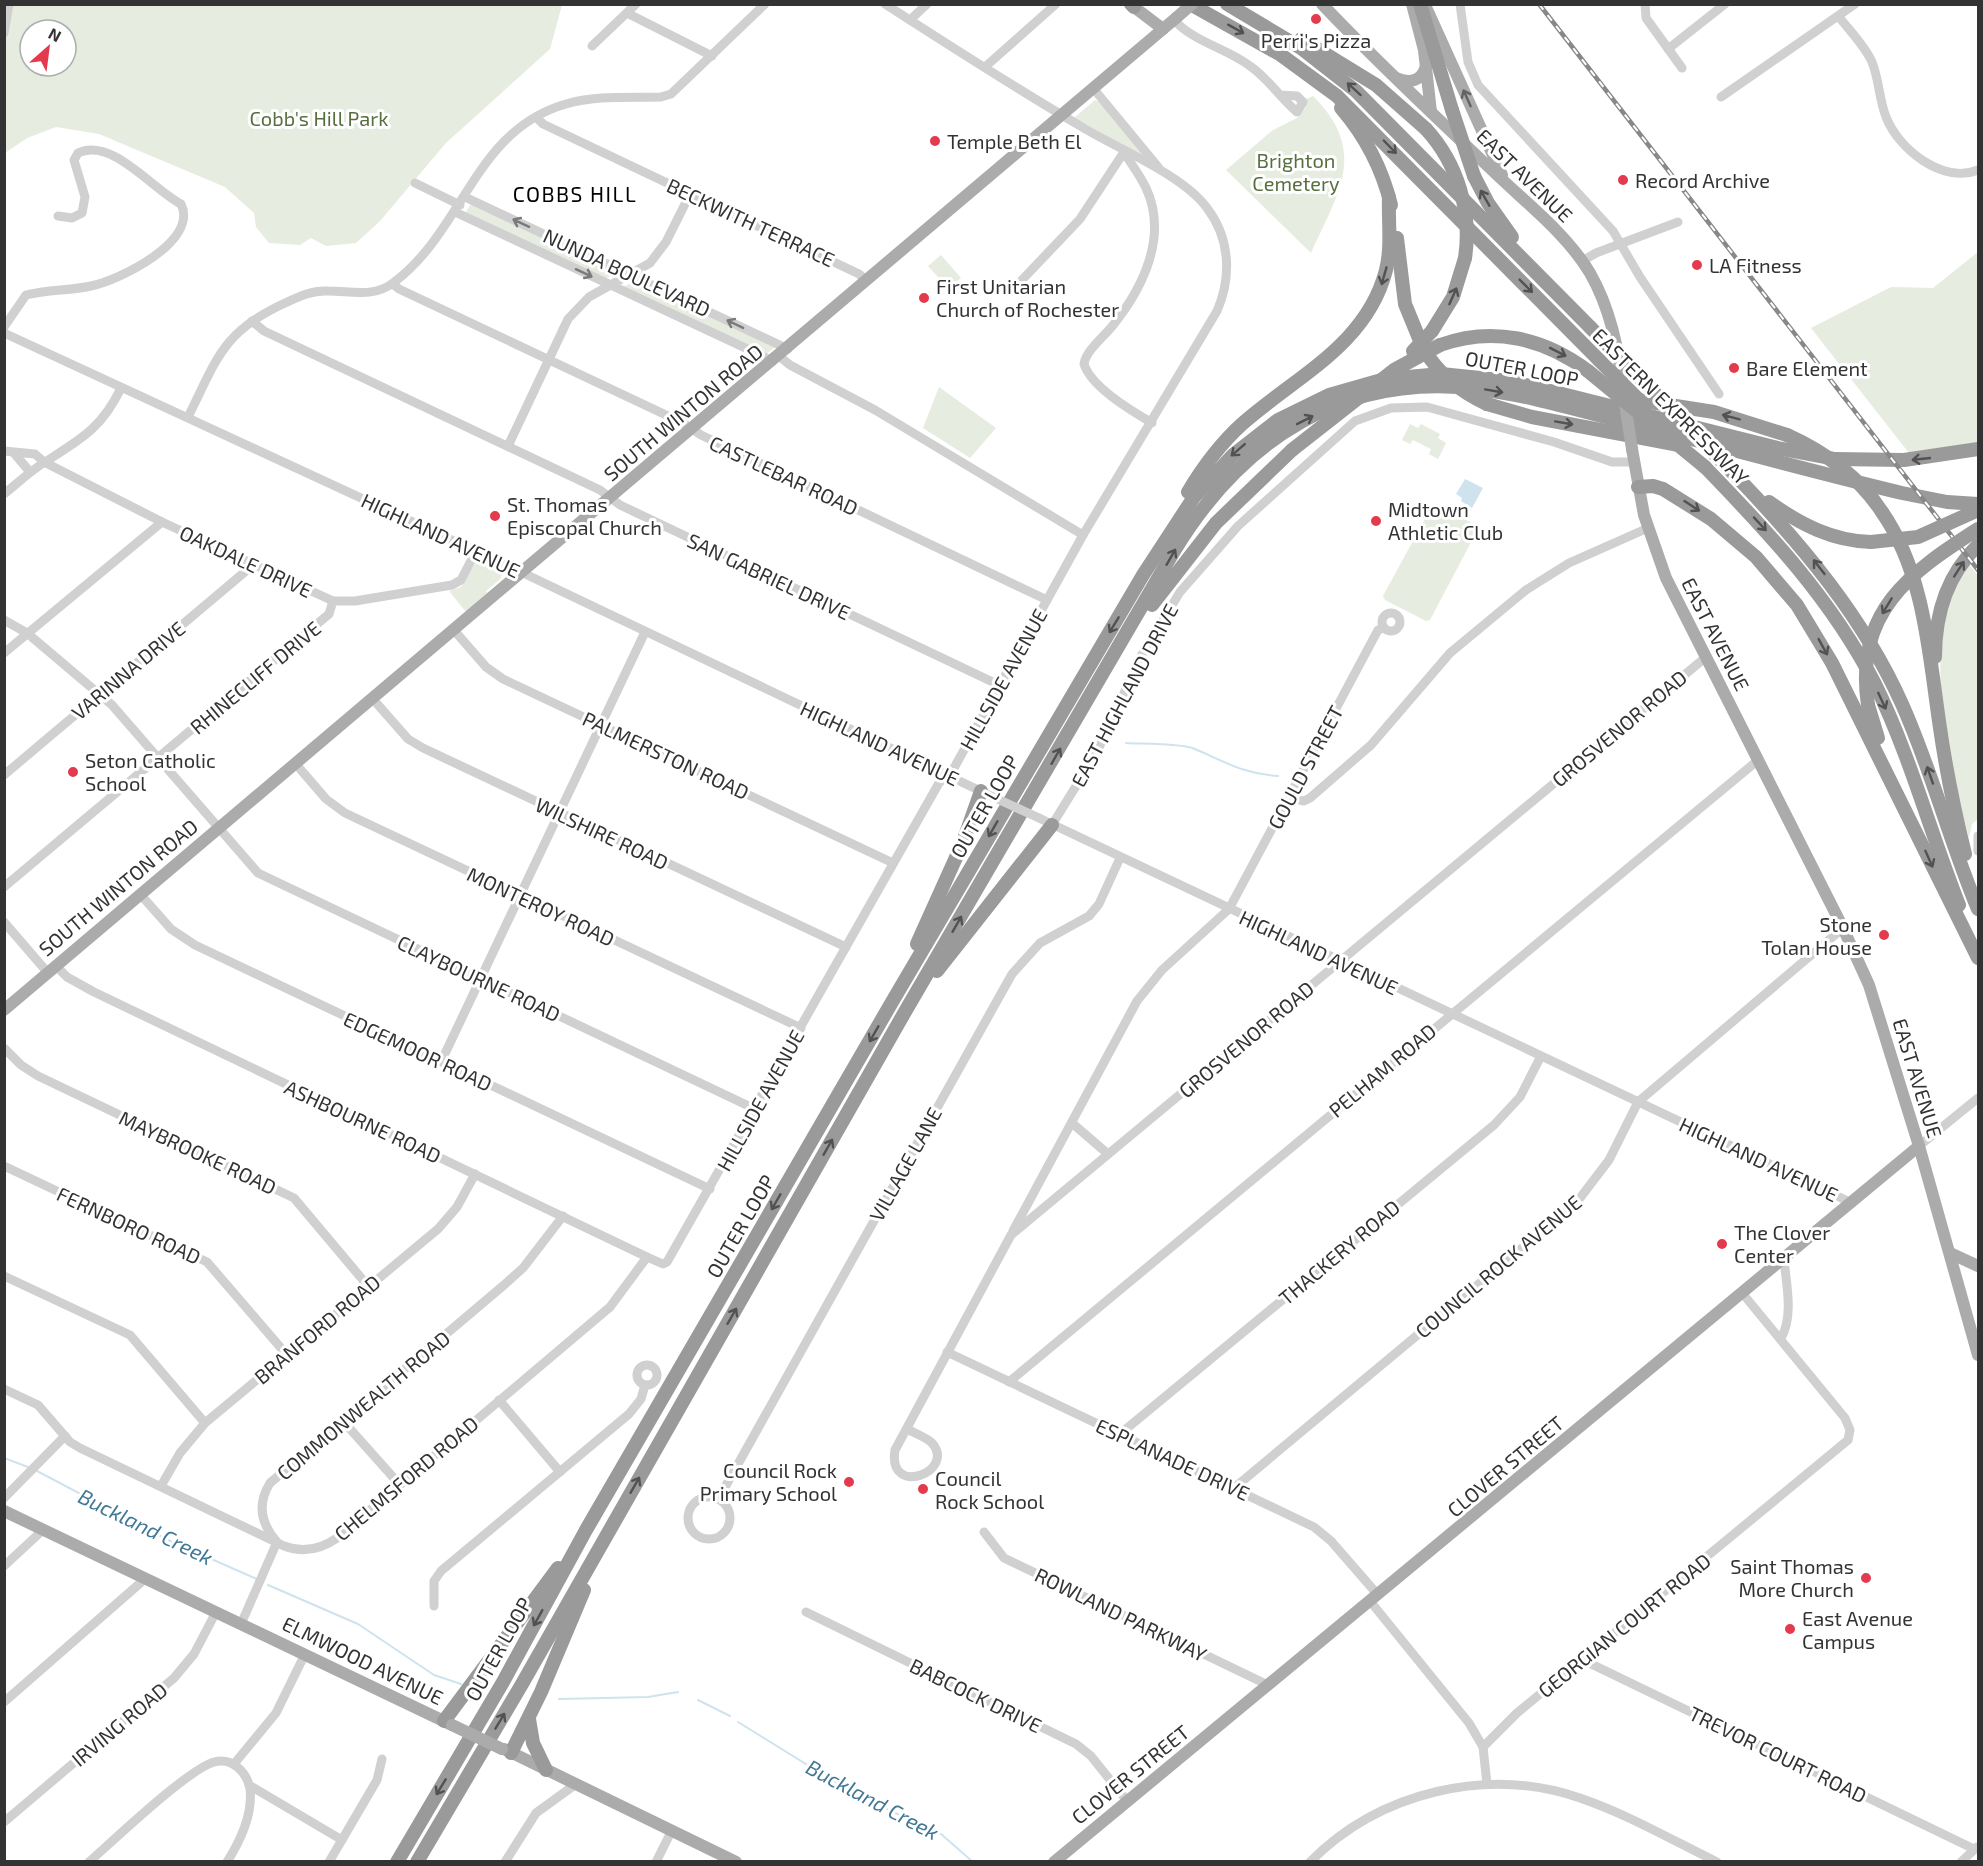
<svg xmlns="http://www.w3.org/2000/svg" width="1983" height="1866" viewBox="0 0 1983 1866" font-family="'Exo 2',sans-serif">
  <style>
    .green { fill: #e6ecdf; fill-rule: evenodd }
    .water { fill: #cfe3ee }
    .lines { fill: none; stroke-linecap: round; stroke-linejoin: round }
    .stream { stroke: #cfe3ee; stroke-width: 2 }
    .minor { stroke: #d0d0d0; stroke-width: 9 }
    .major { stroke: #ababab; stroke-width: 12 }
    .highway { stroke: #9a9a9a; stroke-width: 14 }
    .rail-casing { stroke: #888; stroke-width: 4.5 }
    .rail { stroke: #fff; stroke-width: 2; stroke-dasharray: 7; stroke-linecap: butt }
    .minor-bridge { stroke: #d0d0d0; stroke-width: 9 }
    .major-bridge { stroke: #ababab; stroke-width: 12 }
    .highway-bridge { stroke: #9a9a9a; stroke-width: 14 }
    .oneway { stroke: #525252 }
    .oneway2 { stroke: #636363 }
    .oneway3 { stroke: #7a7a7a }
    .poi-dot { fill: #e43a4d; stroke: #fff; stroke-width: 2 }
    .labels { text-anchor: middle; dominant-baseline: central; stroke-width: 6; stroke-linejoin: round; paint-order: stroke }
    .poi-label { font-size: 20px; fill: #333; stroke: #fff; text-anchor: start }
    .park-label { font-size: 20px; fill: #576f3f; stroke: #fff }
    .street-label { font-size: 20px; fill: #333; stroke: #fff }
    .neighbourhood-label { font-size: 21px; letter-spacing: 1.5px; fill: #000; stroke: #fff }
    .water-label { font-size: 21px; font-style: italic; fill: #407896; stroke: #fff }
  </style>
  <rect width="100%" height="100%" fill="#fff"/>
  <g class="green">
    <path d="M4,5h558l-12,44 -104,94 -66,78 -24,22 -30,3 -15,-8 -11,7 -31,-2 -13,-16 -2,-14 -29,-26 -126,-53 -43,-7 -29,11 -22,15zM30,30h36v36h-36z"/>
    <path d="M1313,96c56,56 25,97 -2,157l-85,-83 47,-40 24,-12 9,-11v-8z"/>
    <path d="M1095,100l4,2 49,57 -74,-41z"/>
    <path d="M471,203l149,69 -16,7 -139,-65z"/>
    <path d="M1978,252v190l-69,11 -98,-125 80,-41 42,1z"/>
    <path d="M941,255l20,23 -13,10 -20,-22z"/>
    <path d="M637,280l138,67 -10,8 -142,-68z"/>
    <path d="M939,387l57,41 -26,30 -47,-30z"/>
    <path d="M1410,424l8,4 3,-4 19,10 -2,4 8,5 -8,16 -9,-5 2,-5 -18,-9 -3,4 -8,-4z"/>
    <path d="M1437,504l40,22 1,3 -48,91 -4,1 -41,-21 -2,-4 49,-90z"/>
    <path d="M482,560l21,12 -3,7 -14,12 1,2 -21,19 -17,-21 12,-4 15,-25z"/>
    <path d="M1969,564l9,12v243l-6,5 -3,14c-18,-72 -39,-155 -23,-229 3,-16 14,-31 23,-45z"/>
  </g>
  <path class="water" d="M1465,479l18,9 -11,20 -11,-7 1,-3 -6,-4z"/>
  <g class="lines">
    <g class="stream">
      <path d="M1126,743c15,1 57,0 69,6 30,13 49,25 83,27"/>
      <path d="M4,1458l24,9"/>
      <path d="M37,1471l131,69 89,39"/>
      <path d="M268,1585l90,39 76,51 27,9"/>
      <path d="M559,1699l89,-2 30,-5"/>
      <path d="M698,1700l32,16"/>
      <path d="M738,1722l118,73 85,39 32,28"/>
    </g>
    <g class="minor">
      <path d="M1460,4l8,58 10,23 135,146 27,46 79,117"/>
      <path d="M1645,4l1,14 36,50"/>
      <path d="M627,13l85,43"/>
      <path d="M1839,17c11,14 26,29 33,45 7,17 7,37 14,55 13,33 57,67 92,53"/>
      <path d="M910,20l17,-16"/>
      <path d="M1174,20c20,22 52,28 76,46 19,13 30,32 47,46l6,-10 -6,-6 -17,-1"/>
      <path d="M4,33l5,-29"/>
      <path d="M592,46l44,-42"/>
      <path d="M1668,49l57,-45"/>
      <path d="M985,67l71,-63"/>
      <path d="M1093,88l66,80"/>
      <path d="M1721,97l134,-93"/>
      <path d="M537,118l6,6 316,150 8,7"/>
      <path d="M415,183l45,22"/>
      <path d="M465,197l323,152"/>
      <path d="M455,212l318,149"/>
      <path d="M1582,261l14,-8 82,-31"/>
      <path d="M1021,281l59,-62 44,-67c7,12 16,23 22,36 22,47 -2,98 -32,136 -9,12 -28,26 -30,40 7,23 48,47 68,59"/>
      <path d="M393,284l6,5 284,134 18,12 346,165"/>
      <path d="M252,321l12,10 336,159 20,15 379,180"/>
      <path d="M4,327l22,-32c22,-6 43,-4 65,-9 29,-6 108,-45 90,-82 -29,-15 -69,-67 -103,-51l-4,7 11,37 -3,16 -10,5 -14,-2"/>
      <path d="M4,333l517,239 472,225"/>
      <path d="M779,356l11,9 85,45 208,125"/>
      <path d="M188,417c29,-58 34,-85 97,-114 13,-6 27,-13 43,-12 23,0 45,7 65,-8 71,-52 81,-153 173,-179 30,-9 65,-6 95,-7l10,-3 94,-90"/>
      <path d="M508,446l60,-127 21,-22 61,-34 16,-21 24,-48"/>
      <path d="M4,451l31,3 9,8 118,60 171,79h22l97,-16 9,-5 15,-29"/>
      <path d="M14,453l16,19"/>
      <path d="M4,494c14,-11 26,-23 41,-32 36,-23 57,-34 76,-74"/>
      <circle cx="1391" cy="622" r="9"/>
      <path d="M4,620l23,13 85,72 146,168 497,236"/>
      <path d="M453,629l33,38 17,12 390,184"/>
      <path d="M4,653l158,-131"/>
      <path d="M372,698l36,41 15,9 423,199"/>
      <path d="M295,763l31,36 19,14 456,215"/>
      <path d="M4,775l249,-210"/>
      <path d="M1295,799l9,2 6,-3 61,-53 79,-92 76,-63 43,-27 79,-35"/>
      <path d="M1039,818l813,385"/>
      <path d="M1052,825l45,-73 44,-96 39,-64 58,-66 117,-105 36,-13 36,-1 127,35 58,20h22"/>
      <path d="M1978,836v15"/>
      <path d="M4,887l325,-273 4,-13"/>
      <path d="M140,894l31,35 24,16 515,244"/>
      <path d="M4,922l44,51"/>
      <path d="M56,966l11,11 27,15 553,265 16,7 4,-2 272,-479 15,-15 129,-233 134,-224c15,-34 13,-73 -10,-103 -24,-33 -89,-59 -125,-81 -67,-39 -132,-81 -197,-123"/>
      <path d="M4,1048l17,17 17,11 256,122 74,88"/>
      <path d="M441,1062l204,-430"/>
      <path d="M1072,1123l36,31"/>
      <path d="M1919,1146l59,-48"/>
      <path d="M4,1166l203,96 80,93"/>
      <path d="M1013,1231l124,-230 25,-31 67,-61 149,-279 6,-2"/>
      <path d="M4,1276l126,59 75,88"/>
      <path d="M1781,1338c13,-22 5,-55 3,-79"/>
      <path d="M947,1352l367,175 17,14 47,54"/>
      <circle cx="647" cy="1375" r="10"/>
      <path d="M1009,1382l748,-621"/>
      <path d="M4,1389l34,16 32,37 10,6 204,98c19,7 36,4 53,-8l273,-231 37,-50"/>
      <path d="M499,1400l61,72"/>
      <path d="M343,1421l57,64"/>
      <path d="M907,1429c7,4 19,8 25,14 25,29 -45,55 -37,7l116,-215 695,-578"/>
      <path d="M1120,1434l374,-309 26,-28 21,-41"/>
      <path d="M161,1486l19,-33 25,-30 233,-194 19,-22 18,-33"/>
      <path d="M1234,1488l343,-286 32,-42 29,-58 205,-174"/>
      <circle cx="709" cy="1518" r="21"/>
      <path d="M4,1498l61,-62"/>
      <path d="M719,1498l293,-524 28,-31 49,-27 10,-12 21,-46"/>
      <path d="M984,1532l20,26 264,127"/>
      <path d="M4,1566l40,-37"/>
      <path d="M1370,1601l99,122 14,24 4,37"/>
      <path d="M434,1606v-25l7,-10 188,-157 12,-15 4,-14"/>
      <path d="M806,1612l270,132 15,12 36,45"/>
      <path d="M241,1624l36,-82c-16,-18 -20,-38 -7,-59l234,-198 19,-17 40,-52"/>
      <path d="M1581,1659l393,190"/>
      <path d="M4,1702l142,-124"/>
      <path d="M1483,1747l34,-34 331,-273 2,-10 -5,-12 -102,-124"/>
      <path d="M234,1764l42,-51 29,-59"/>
      <path d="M249,1785l93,55"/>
      <path d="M4,1822l170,-144 20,-24 22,-42"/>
      <path d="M89,1862c25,-22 98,-92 125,-100 18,-5 33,10 36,27 3,26 -9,51 -23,73"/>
      <path d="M329,1862l48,-82 5,-21"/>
      <path d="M505,1862l31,-49 40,-29"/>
      <path d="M656,1862l16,-32"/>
      <path d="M1310,1862c69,-70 177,-96 270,-64 47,16 92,42 137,64"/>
      <path d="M1961,1862l16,-15"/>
    </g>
    <g class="major">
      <path d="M1322,4c55,58 113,112 171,167 33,32 73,62 97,102 20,35 28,74 33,114"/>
      <path d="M1412,4l12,46 7,62"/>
      <path d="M1425,5l77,170"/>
      <path d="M1134,7l29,22"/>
      <path d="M1396,78c14,6 26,3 30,-12"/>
      <path d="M1632,449l12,66 22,63 177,350 26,57 50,161 59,209"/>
      <path d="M4,1010l1172,-992"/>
      <path d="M1950,1253l28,13"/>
      <path d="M4,1511l448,214"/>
      <path d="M504,1749l232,113"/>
      <path d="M1054,1862l865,-716"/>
    </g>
    <g class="highway">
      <path d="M1131,4l3,3"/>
      <path d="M1190,4l91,51 56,41 262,264"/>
      <path d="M1227,4l74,44 55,43 234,236"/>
      <path d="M1420,4l32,106"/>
      <path d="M1301,39l75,46 50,44"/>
      <path d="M1341,108c25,29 41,60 50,97"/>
      <path d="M1474,176l14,27 24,34"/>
      <path d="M1397,238l8,66 18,44"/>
      <path d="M1432,331l21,-34 12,-39"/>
      <path d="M1440,345c53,-19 104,-7 148,26"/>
      <path d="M1631,399l83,13 73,23"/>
      <path d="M1487,404l45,13 147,28"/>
      <path d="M1705,467c65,67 127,133 170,217 35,71 55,148 84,221"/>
      <path d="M1737,477c66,69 126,140 165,227 30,67 48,138 76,205"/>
      <path d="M1638,487l15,-1 10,3 48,30 45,38 41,48 35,58 146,295"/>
      <path d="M1188,492c15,-25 32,-48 54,-68 53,-47 125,-79 144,-154 6,-24 2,-48 3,-73"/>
      <path d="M1769,502c31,22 63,39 102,40"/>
      <path d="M1882,512c43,62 47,143 58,216 6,42 15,85 25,126"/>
      <path d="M1152,605l64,-82 76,-73"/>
      <path d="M1935,657c0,-43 12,-82 43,-112"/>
      <path d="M1868,705l10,33"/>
      <path d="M917,944l46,-102 18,-51"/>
      <path d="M937,971l115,-146"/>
      <path d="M529,1719l4,24 13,27"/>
      <path d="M444,1721l114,-153"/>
      <path d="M511,1753l30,-61 43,-102"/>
      <path d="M397,1862l106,-180 83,-152 306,-528 251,-427 51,-78 39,-42 45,-35 51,-25 56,-16 56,-5 69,7 268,67 57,11 69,1 74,-11"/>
      <path d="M417,1862l105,-178 384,-674 268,-459c68,-112 170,-179 305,-162 49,6 98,21 146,33 92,23 184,49 277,71l45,9 31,2"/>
    </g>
    <defs>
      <path id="rail" d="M1539,4l439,566"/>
    </defs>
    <use href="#rail" class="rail-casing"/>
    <use href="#rail" class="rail"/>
    <path class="minor-bridge" d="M993,797l46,21"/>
    <g class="major-bridge">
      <path d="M1176,18l16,-14"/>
      <path d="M1624,397l8,52"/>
      <path d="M452,1725l50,24"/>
    </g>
    <g class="highway-bridge">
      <path d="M1452,110l22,66"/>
      <path d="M1426,129c32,35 46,83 39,129"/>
      <path d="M1590,327l147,150"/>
      <path d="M1423,348c15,25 37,44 64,56"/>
      <path d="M1413,351l19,-20"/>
      <path d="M1599,360l45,45"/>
      <path d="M1588,371l117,96"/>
      <path d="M1787,435c38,17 72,42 95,77"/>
      <path d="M1292,450l102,-80 46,-25"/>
      <path d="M1871,542l47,-5 60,-27"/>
      <path d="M1868,705c-14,-93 41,-132 110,-176"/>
    </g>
  </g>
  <defs><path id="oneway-shaft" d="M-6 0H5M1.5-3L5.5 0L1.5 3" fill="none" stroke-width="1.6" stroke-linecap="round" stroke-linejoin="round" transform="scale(1.5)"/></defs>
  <g class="oneway">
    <use href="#oneway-shaft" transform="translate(1236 29) rotate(29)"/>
    <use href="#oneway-shaft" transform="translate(1354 89) rotate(-138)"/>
    <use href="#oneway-shaft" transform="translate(1390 147) rotate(46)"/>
    <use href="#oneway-shaft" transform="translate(1485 198) rotate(-120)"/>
    <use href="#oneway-shaft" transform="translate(1384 276) rotate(106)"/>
    <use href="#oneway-shaft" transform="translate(1526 286) rotate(45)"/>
    <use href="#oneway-shaft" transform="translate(1453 296) rotate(-66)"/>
    <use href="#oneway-shaft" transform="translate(1558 352) rotate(27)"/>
    <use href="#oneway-shaft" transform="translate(1494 391) rotate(10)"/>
    <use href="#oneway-shaft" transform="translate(1731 417) rotate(-165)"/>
    <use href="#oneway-shaft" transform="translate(1305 420) rotate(-27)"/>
    <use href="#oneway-shaft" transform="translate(1564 423) rotate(10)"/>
    <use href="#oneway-shaft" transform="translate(1238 450) rotate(139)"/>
    <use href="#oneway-shaft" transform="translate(1921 459) rotate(174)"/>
    <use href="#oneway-shaft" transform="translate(1692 506) rotate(33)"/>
    <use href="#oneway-shaft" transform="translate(1760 524) rotate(47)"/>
    <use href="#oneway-shaft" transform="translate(1171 557) rotate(-60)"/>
    <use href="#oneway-shaft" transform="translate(1819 567) rotate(-128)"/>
    <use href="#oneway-shaft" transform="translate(1959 569) rotate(-57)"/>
    <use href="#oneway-shaft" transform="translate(1887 606) rotate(121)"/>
    <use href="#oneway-shaft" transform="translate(1114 625) rotate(121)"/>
    <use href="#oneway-shaft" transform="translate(1823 647) rotate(61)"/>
    <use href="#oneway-shaft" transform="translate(1882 701) rotate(65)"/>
    <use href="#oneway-shaft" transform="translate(1056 756) rotate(-60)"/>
    <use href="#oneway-shaft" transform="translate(1930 775) rotate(-109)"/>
    <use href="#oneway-shaft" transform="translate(993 829) rotate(120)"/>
    <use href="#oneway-shaft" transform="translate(1929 859) rotate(66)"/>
    <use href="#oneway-shaft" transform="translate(957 924) rotate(-60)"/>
    <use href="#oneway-shaft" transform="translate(874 1034) rotate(120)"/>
    <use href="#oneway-shaft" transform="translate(828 1147) rotate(-60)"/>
    <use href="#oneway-shaft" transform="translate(776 1202) rotate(120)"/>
    <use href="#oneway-shaft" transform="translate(732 1316) rotate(-60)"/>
    <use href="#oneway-shaft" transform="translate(635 1485) rotate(-60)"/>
    <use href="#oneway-shaft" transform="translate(538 1618) rotate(119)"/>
    <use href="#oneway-shaft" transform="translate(500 1721) rotate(-59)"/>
    <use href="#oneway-shaft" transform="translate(441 1787) rotate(121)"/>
  </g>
  <use class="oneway2" href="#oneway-shaft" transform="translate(1467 98) rotate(-114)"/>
  <g class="oneway3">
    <use href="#oneway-shaft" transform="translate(521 223) rotate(-155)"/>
    <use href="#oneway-shaft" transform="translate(584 273) rotate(25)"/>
    <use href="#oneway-shaft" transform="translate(735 324) rotate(-154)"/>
  </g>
  <g class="poi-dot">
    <circle cx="1316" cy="19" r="6"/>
    <circle cx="935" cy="141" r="6"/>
    <circle cx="1623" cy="180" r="6"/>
    <circle cx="1697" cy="265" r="6"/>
    <circle cx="924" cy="298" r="6"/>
    <circle cx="1734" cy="368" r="6"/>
    <circle cx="495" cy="516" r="6"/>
    <circle cx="1376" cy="521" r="6"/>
    <circle cx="73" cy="772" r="6"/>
    <circle cx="1884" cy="935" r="6"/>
    <circle cx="1722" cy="1244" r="6"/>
    <circle cx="849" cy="1482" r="6"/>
    <circle cx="923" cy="1489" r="6"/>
    <circle cx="1866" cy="1578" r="6"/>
    <circle cx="1790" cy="1629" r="6"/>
  </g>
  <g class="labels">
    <g class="poi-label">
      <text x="1316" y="40" text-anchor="middle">Perri's Pizza</text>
      <text x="947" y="141">Temple Beth El</text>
      <text x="1635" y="180">Record Archive</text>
      <text x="1709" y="265">LA Fitness</text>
      <text x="936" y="286">First Unitarian<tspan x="936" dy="23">Church of Rochester</tspan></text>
      <text x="1746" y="368">Bare Element</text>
      <text x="507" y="504">St. Thomas<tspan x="507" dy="23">Episcopal Church</tspan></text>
      <text x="1388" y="509">Midtown<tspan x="1388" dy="23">Athletic Club</tspan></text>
      <text x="85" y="760">Seton Catholic<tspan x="85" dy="23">School</tspan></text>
      <text x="1872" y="924" text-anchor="end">Stone<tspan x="1872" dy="23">Tolan House</tspan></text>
      <text x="1734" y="1232">The Clover<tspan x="1734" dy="23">Center</tspan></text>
      <text x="837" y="1470" text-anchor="end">Council Rock<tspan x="837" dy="23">Primary School</tspan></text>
      <text x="935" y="1478">Council<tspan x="935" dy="23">Rock School</tspan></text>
      <text x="1854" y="1566" text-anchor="end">Saint Thomas<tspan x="1854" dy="23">More Church</tspan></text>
      <text x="1802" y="1618">East Avenue<tspan x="1802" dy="23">Campus</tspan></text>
    </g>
    <g class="park-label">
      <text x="319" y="118">Cobb's Hill Park</text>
      <text x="1296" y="160">Brighton<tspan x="1296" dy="23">Cemetery</tspan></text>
    </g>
    <g class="street-label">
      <text transform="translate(1525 175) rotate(44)">EAST AVENUE</text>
      <text transform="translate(751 222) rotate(25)">BECKWITH TERRACE</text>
      <text transform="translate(627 272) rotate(25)">NUNDA BOULEVARD</text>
      <text transform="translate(1522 368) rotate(11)">OUTER LOOP</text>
      <text transform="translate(1671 406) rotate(45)">EASTERN EXPRESSWAY</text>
      <text transform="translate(683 412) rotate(-40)">SOUTH WINTON ROAD</text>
      <text transform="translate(784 475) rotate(25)">CASTLEBAR ROAD</text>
      <text transform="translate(441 535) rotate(25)">HIGHLAND AVENUE</text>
      <text transform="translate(246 561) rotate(25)">OAKDALE DRIVE</text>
      <text transform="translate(769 576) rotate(25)">SAN GABRIEL DRIVE</text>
      <text transform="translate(1716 634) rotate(63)">EAST AVENUE</text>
      <text transform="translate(128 670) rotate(-40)">VARINNA DRIVE</text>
      <text transform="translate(255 677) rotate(-40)">RHINECLIFF DRIVE</text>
      <text transform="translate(1003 679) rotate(-61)">HILLSIDE AVENUE</text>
      <text transform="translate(1124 695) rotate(-62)">EAST HIGHLAND DRIVE</text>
      <text transform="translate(1619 728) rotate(-40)">GROSVENOR ROAD</text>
      <text transform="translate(880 743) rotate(25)">HIGHLAND AVENUE</text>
      <text transform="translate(666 755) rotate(25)">PALMERSTON ROAD</text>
      <text transform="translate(1305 767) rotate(-62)">GOULD STREET</text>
      <text transform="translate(984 806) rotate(-60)">OUTER LOOP</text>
      <text transform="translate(602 833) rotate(25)">WILSHIRE ROAD</text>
      <text transform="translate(118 887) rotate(-40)">SOUTH WINTON ROAD</text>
      <text transform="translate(541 906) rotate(25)">MONTEROY ROAD</text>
      <text transform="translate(1319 952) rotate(25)">HIGHLAND AVENUE</text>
      <text transform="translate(479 978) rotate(25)">CLAYBOURNE ROAD</text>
      <text transform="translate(1246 1039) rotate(-40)">GROSVENOR ROAD</text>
      <text transform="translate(418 1051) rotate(25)">EDGEMOOR ROAD</text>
      <text transform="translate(1382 1070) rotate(-40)">PELHAM ROAD</text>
      <text transform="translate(1918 1078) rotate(73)">EAST AVENUE</text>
      <text transform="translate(760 1100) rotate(-61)">HILLSIDE AVENUE</text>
      <text transform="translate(363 1121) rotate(25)">ASHBOURNE ROAD</text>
      <text transform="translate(198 1152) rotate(25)">MAYBROOKE ROAD</text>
      <text transform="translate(1759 1159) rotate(25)">HIGHLAND AVENUE</text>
      <text transform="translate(905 1164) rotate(-61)">VILLAGE LANE</text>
      <text transform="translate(129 1225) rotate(25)">FERNBORO ROAD</text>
      <text transform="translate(740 1226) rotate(-60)">OUTER LOOP</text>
      <text transform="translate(1339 1252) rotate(-40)">THACKERY ROAD</text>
      <text transform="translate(1498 1266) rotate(-40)">COUNCIL ROCK AVENUE</text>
      <text transform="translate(317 1329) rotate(-40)">BRANFORD ROAD</text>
      <text transform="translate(363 1405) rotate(-40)">COMMONWEALTH ROAD</text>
      <text transform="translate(1173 1459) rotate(25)">ESPLANADE DRIVE</text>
      <text transform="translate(1505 1466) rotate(-40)">CLOVER STREET</text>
      <text transform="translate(406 1478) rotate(-40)">CHELMSFORD ROAD</text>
      <text transform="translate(1121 1614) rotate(26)">ROWLAND PARKWAY</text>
      <text transform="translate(1624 1625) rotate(-39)">GEORGIAN COURT ROAD</text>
      <text transform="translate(498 1649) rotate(-61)">OUTER LOOP</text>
      <text transform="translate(363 1660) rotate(26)">ELMWOOD AVENUE</text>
      <text transform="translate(976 1695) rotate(26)">BABCOCK DRIVE</text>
      <text transform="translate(119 1724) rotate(-40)">IRVING ROAD</text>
      <text transform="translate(1778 1754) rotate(26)">TREVOR COURT ROAD</text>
      <text transform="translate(1130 1774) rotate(-39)">CLOVER STREET</text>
    </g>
    <g class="neighbourhood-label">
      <text x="575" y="193">COBBS HILL</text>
    </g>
    <g class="water-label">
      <text transform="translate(146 1526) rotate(26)">Buckland Creek</text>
      <text transform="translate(873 1799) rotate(28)">Buckland Creek</text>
    </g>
  </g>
  <rect width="1983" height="1866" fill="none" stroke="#333333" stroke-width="12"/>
  <g transform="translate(48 48) rotate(28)"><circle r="28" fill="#ffffff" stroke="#adadad" stroke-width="1.5"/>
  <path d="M0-4.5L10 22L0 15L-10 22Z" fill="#e43a4d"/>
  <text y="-9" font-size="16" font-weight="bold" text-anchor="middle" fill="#333333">N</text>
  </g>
</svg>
